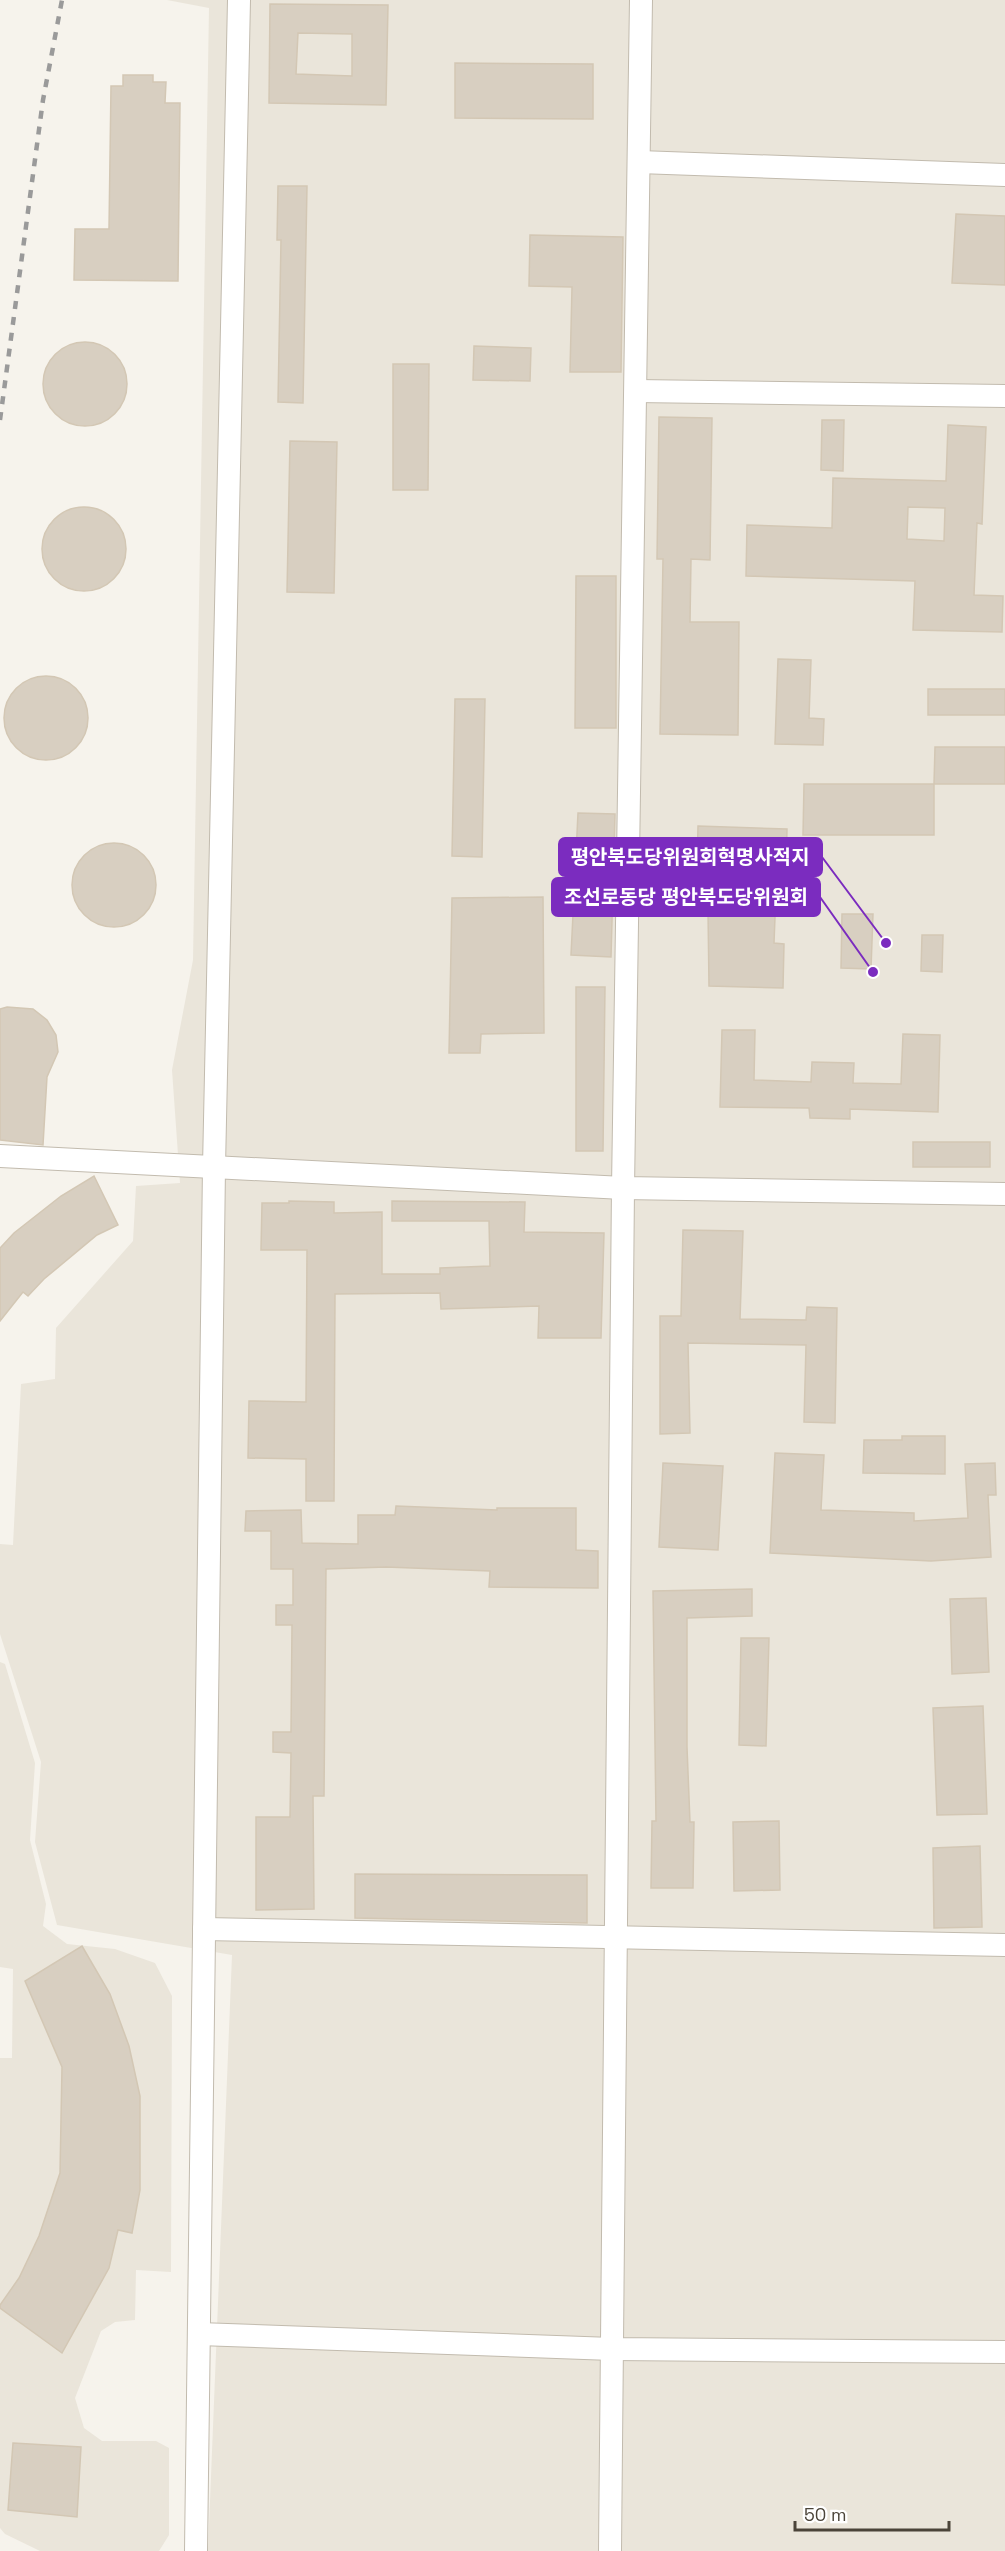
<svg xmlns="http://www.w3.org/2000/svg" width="1005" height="2551" viewBox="0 0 1005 2551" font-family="'Space Grotesk','Noto Sans KR',sans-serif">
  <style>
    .residential { fill: #eae5da }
    .building { fill: #d8cfc1; stroke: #d3c7b4; stroke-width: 1.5; fill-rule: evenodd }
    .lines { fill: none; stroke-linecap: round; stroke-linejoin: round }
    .minor-casing { stroke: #c2bbae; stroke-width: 24 }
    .minor { stroke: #fff; stroke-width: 22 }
    .rail { stroke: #9a9a9a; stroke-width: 4.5; stroke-dasharray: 8 8; stroke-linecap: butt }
    .leader { fill: none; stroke: #7b2cbf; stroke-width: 2 }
    .callout-dot { fill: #7b2cbf; stroke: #fff; stroke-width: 2 }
    .callout { fill: #7b2cbf; stroke: #7b2cbf; stroke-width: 2 }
    .callout-label { font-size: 20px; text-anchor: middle; font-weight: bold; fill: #fff }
  </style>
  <rect width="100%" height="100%" fill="#f6f3ec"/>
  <g class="residential">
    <path d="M167,0h838v2551h-797l24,-596 -175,-30 -22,-83 6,-80 -41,-128v-90l13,1 8,-161 34,-5 1,-51 77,-87 3,-55 44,-3 -8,-113 21,-110 16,-952z"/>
    <path d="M0,1662l5,2 30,99 -5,77 16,64 -3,22 24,18 48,5 40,14 17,33 -1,276 -35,-2 -1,50 -20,2 -14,9 -26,67 9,30 18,13h54l13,7v87l-10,16h-119l-35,-17 -5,-6v-470h12l1,-89 -13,-2z"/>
  </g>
  <g class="building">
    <path d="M270,4l118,1 -2,100 -117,-2zM298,33l54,1v42l-56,-2z"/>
    <path d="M455,63l138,1v55l-138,-1z"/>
    <path d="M123,75h30v7h13l-1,21h15l-2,178 -104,-1 1,-51h34l2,-143h12z"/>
    <path d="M278,186h29l-4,217 -25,-1 3,-162h-4z"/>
    <path d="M956,214l49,2v69l-53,-2z"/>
    <path d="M530,235l93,2 -2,135h-51l2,-85 -43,-1z"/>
    <circle cx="85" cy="384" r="42"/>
    <path d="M474,346l57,2 -1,33 -57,-1z"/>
    <path d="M393,364h36l-1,126h-35z"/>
    <path d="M659,417l53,1 -2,142 -19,-1 -1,63h49l-1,113 -78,-1 3,-175h-6z"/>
    <path d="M822,420h22l-1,51 -22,-1z"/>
    <path d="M948,425l38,2 -4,97 -5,-1 -3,72 29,1 -1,36 -89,-2 2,-49 -169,-5 1,-51 85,3 1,-50 113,3zM908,507l37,1 -1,33 -37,-2z"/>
    <path d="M290,441l47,1 -3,151 -47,-1z"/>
    <circle cx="84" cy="549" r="42"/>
    <path d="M576,576h40v152h-41z"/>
    <path d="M778,659l33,1 -2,58 15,1 -1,26 -48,-1z"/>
    <circle cx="46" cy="718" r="42"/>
    <rect x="928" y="689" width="77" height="26"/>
    <path d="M455,699h30l-3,158 -30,-1z"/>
    <path d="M935,747h70v37h-71z"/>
    <path d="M804,784h130v51h-131z"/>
    <path d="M578,813l37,1 -4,143 -40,-2z"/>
    <path d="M698,826l89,3 -1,37h-9l-3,77 10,1 -1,44 -74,-2 -1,-75h-12z"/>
    <circle cx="114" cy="885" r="42"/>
    <path d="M543,897l1,136 -63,1 -1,19h-31l3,-155z"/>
    <path d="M842,914h31l-2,55 -30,-1z"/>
    <path d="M922,935h21l-1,37 -21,-1z"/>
    <path d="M576,987h29l-2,164h-27z"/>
    <path d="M7,1007l26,2 14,11 9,15 2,17 -11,25 -4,68 -43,-5v-131z"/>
    <path d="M722,1030h33l-1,50 57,2 1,-20 42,1 -1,20 48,1 2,-50 37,1 -2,77 -88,-3v10l-40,-1 -1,-10 -89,-1z"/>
    <rect x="913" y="1142" width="77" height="25"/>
    <path d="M94,1176l24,49 -21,10 -53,44 -16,17 -5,-4 -23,29v-73l14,-15 47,-37z"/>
    <path d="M289,1201l45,1v11l48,-1v62h58v-6l50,-2 -1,-45h-97v-20l133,1 -1,30 80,1 -3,105h-63l1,-32 -98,3 -1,-16 -105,1 -1,207h-28v-42l-58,-1 1,-57 57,1 1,-152h-46l1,-47h27z"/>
    <path d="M683,1230l60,1 -3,88 66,1 1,-13 30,1 -2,115 -31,-1 2,-77 -118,-2 2,90 -30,1v-118h21z"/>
    <path d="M902,1436h43v38l-82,-1 1,-33h38z"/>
    <path d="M775,1453l49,2 -3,55 93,3v8l54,-3 -3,-54 30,-1 1,32h-8l3,62 -60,4 -161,-8z"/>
    <path d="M663,1463l60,3 -5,84 -59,-3z"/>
    <path d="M396,1506l101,4v-2h79v42l22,1v37l-109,-1 1,-16 -104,-4 -60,2 -2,227h-11l1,113 -58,1v-93h34l1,-64 -18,-1v-20h18l1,-107h-16v-20h17v-36h-22v-38h-26l1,-20 55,-1 1,33 56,1v-29h37z"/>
    <path d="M752,1589v27l-65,2v129l3,75h4l-1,66h-42l1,-67h4l-3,-230z"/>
    <path d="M986,1598l3,74 -37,2 -2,-75z"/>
    <path d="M741,1638h28l-3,108 -27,-1z"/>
    <path d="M983,1706l4,108 -50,1 -4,-107z"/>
    <path d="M779,1821l1,69 -46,1 -1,-69z"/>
    <path d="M980,1846l2,81 -48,1 -1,-80z"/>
    <path d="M355,1874l232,1v48l-232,-5z"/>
    <path d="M82,1946l28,48 19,52 11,50v94l-8,43 -14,-3 -9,38 -47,85 -62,-45v-3l19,-27 20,-42 21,-63 2,-106 -37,-86z"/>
    <path d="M13,2443l68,4 -4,70 -69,-7z"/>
  </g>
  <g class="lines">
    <defs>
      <g id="minor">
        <path d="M639,162l366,13"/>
        <path d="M636,391l369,5"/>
        <path d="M0,1156l623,32 382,6"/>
        <path d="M204,1929l801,16"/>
        <path d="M199,2334l413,15 393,3"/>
        <path d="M196,2551l18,-1384 25,-1167"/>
        <path d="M610,2551l13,-1363 18,-1188"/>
      </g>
    </defs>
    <use href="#minor" class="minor-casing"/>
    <use href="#minor" class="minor"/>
    <path class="rail" d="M0,420l43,-320 19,-100"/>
  </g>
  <path class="leader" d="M886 943L822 857M873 972L820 897"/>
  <g class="callout-dot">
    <circle cx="886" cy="943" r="6"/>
    <circle cx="873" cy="972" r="6"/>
  </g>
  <g class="callout">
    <rect x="559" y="838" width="263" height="38" rx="6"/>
    <rect x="552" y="878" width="268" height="38" rx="6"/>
  </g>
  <g class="callout-label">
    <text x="690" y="864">평안북도당위원회혁명사적지</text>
    <text x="686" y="904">조선로동당 평안북도당위원회</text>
  </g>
  <path d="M795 2521v9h154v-9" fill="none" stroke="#4b4439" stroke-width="3"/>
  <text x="804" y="2521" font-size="18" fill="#4b4439" stroke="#ffffff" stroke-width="4.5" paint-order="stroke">50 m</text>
</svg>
